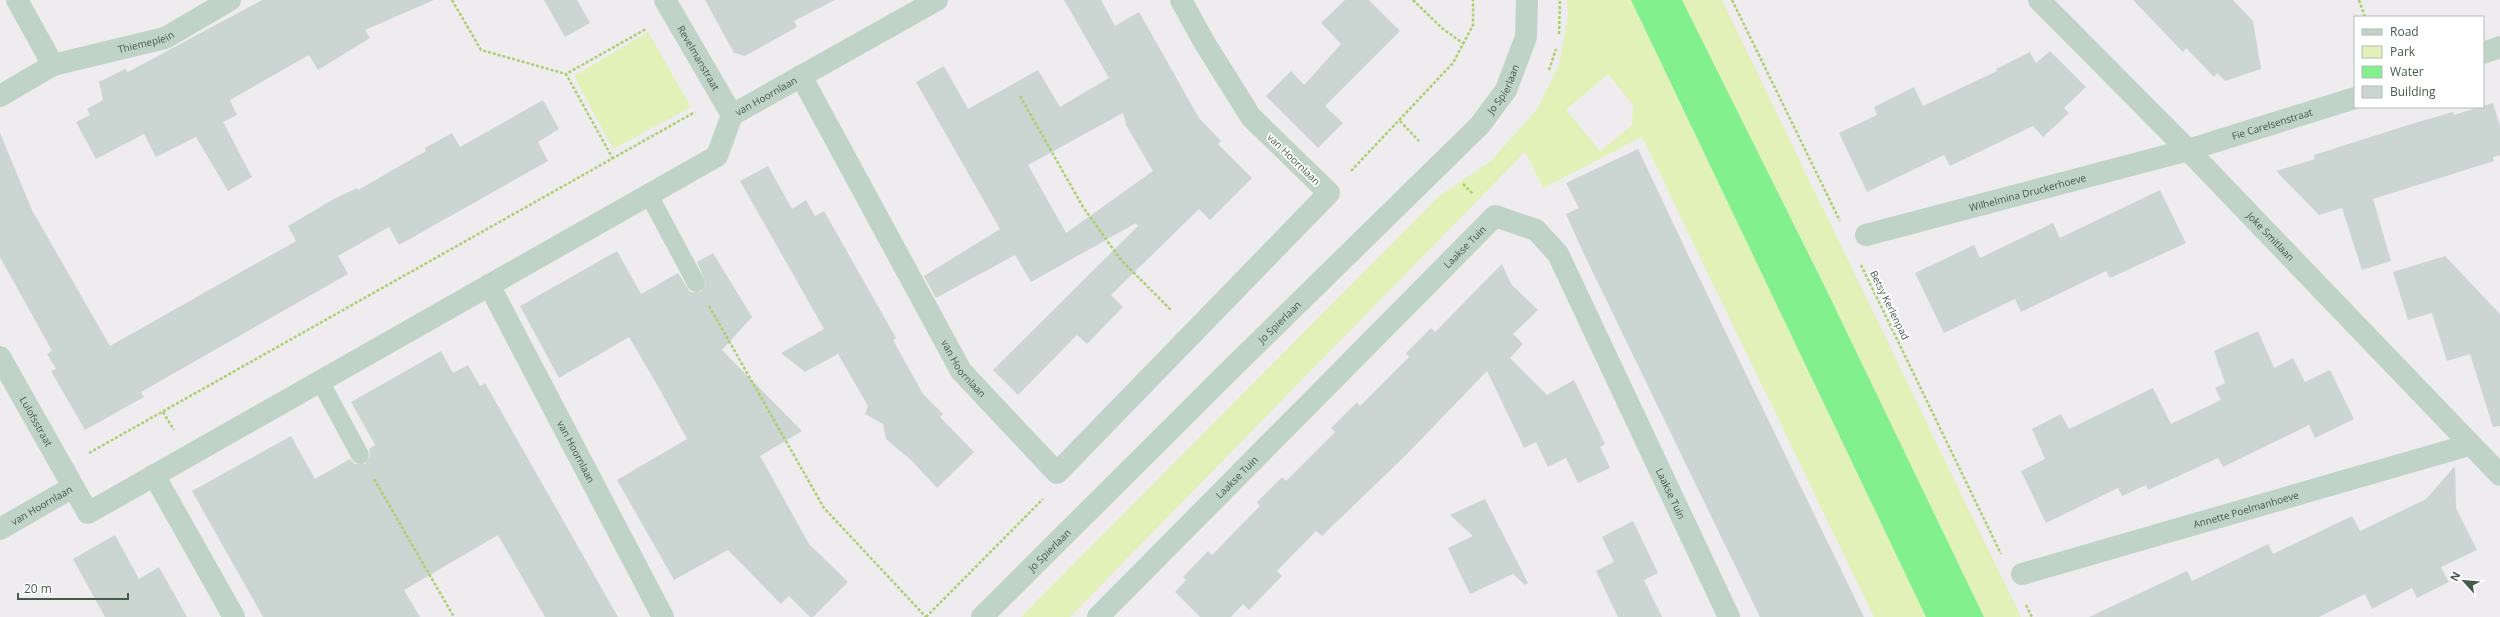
<svg xmlns="http://www.w3.org/2000/svg" width="2500" height="617" viewBox="0 0 2500 617" font-family="'Open Sans',sans-serif">
  <style>
    .green { fill: #e1f1b7; fill-rule: evenodd }
    .water { fill: #82f08c }
    .building { fill: #cbd5d1; fill-rule: evenodd }
    .lines { fill: none; stroke-linecap: round; stroke-linejoin: round }
    .path { stroke: #aad06e; stroke-width: 2.5; stroke-dasharray: 3 2; stroke-linecap: butt }
    .lane { stroke: #bfd3c6; stroke-width: 18 }
    .street { stroke: #bfd3c6; stroke-width: 22 }
    .labels { text-anchor: middle; dominant-baseline: central; stroke-width: 3.5; stroke-linejoin: round; paint-order: stroke }
    .street-label { font-size: 10px; fill: #445b4c; stroke: #fff }
  </style>
  <rect width="100%" height="100%" fill="#efecf0"/>
  <g class="green">
    <path d="M1567,0h64l295,617h-52l-232,-480 -99,51 -18,-36 -455,465h-49l417,-420 53,-36 46,-52 22,-44 9,-49zM1608,74l25,31 -1,20 -32,26 -34,-41z"/>
    <path d="M1682,0h40l299,617h-37l-159,-330z"/>
    <path d="M648,32l43,75 -78,42 -39,-73z"/>
  </g>
  <path class="water" d="M1631,0h51l143,287 159,330h-58z"/>
  <g class="building">
    <path d="M262,0h172l-69,30 5,8 -52,32 -9,-15 -79,45 7,15 -14,7 29,55 -24,14 -32,-54 -40,20 -12,-23 -48,25 -20,-37 14,-7 -3,-6 16,-9 -4,-18 26,-13 3,3z"/>
    <path d="M544,0h33l13,23 -25,14z"/>
    <path d="M705,0h130l-41,21 3,6 -52,29 -11,-3z"/>
    <path d="M1064,0h37l14,26 24,-14 60,106 22,23 -3,3 34,34 -42,42 -11,-11 -88,86 12,12 -36,37 -10,-9 -59,60 -25,-25 145,-144 -2,-3 -105,59 -16,-27 -79,43 -12,-22 76,-47 -84,-147 28,-16 24,43 70,-39 22,37 49,-29zM1123,113l3,12 27,46 -87,62 -38,-68z"/>
    <path d="M1345,0h24l31,31 -75,75 18,17 -25,25 -52,-52 25,-25 13,14 37,-41 -20,-21z"/>
    <path d="M2133,0h100l20,21 8,48 -36,12 -8,-8 -3,4 -28,-29 -3,4z"/>
    <path d="M2050,51l36,36 -22,21 5,5 -26,24 -10,-11 -83,40 -6,-11 -77,37 -28,-59 38,-18 -3,-8 40,-20 9,19 74,-35 -1,-2 34,-17 6,11z"/>
    <path d="M543,100l16,29 -21,13 10,19 -149,84 -10,-18 -51,29 10,18 -207,118 3,5 -59,33 -34,-59 5,-2 -9,-15 5,-3 -52,-94v-124l32,77 78,136 186,-105 -8,-15 46,-27 23,-11 1,2 68,-39 -1,-3 27,-15 8,14z"/>
    <path d="M2493,103l7,23v29l-7,2 1,4 -121,38 18,62 -29,9 -20,-62 -23,7 -43,-44 39,-12 -1,-4 91,-29 48,-14 1,3z"/>
    <path d="M1638,149l54,114 172,354h-104l-178,-367 -16,-36 13,-6 -13,-25z"/>
    <path d="M768,166l24,43 14,-9 9,16 9,-5 72,127 -3,2 30,54 20,20 -3,3 34,35 -37,36 -25,-27 -26,-22 -3,-15 -18,-10 3,-8 -30,-52 -33,18 -24,-19 43,-24 -84,-148z"/>
    <path d="M2160,190l26,53 -76,35 -4,-7 -85,41 -6,-13 -71,34 -29,-60 59,-28 6,13 73,-35 7,15z"/>
    <path d="M617,251l24,43 37,-21 12,19h11l5,-9 -9,-21 16,-9 39,64 -30,33 80,81 -42,25 49,88 39,38 -35,35h-3l-21,-21 -8,8 -53,-54 -54,30 -57,-100 70,-41 -28,-51 -30,-51 -70,41 -39,-72z"/>
    <path d="M2445,256l55,58v112l-7,1 -23,-73 -23,7 -15,-48 -24,7 -15,-48z"/>
    <path d="M1502,264l9,20 27,26 -25,24 10,10 -13,14 37,37 27,-15 31,64 -5,3 10,21 -32,15 -12,-25 -18,9 -12,-25 -12,6 -37,-77 -81,84 -84,81 -6,-5 -39,40 5,5 -33,34 -6,-6 -12,13h-31l-25,-25 11,-12 -3,-3 25,-26 4,4 48,-49 -3,-4 25,-25 4,4 49,-49 -4,-4 26,-26 3,4 49,-49 -3,-4 25,-25 4,4z"/>
    <path d="M2258,331l16,37 19,-10 12,24 25,-12 24,49 -39,19 -6,-13 -86,42 -5,-9 -70,32 -2,-5 -24,11 -4,-8 -72,35 -25,-52 24,-12 -13,-30 29,-15 8,15 84,-41 18,36 50,-24 -6,-12 10,-5 -11,-32z"/>
    <path d="M441,351l12,22 15,-8 12,21 5,-3 133,234h-73l-47,-82 -94,55 16,27h-157l-71,-126 99,-55 24,43 35,-20 5,5h10l5,-8 -1,-7 6,-4 -24,-43z"/>
    <path d="M2455,466l1,42 21,42 -36,17 8,15 -32,16 -5,-10 -40,21 -7,-15 -46,23h-230l98,-46 5,10 76,-37 5,10 79,-38 8,15 66,-32z"/>
    <path d="M1485,499l43,84 -3,2 -12,-11 -43,20 -22,-46 25,-12 -23,-21z"/>
    <path d="M1633,521l25,52 -14,7 18,37h-44l-22,-46 18,-9 -12,-25z"/>
    <path d="M115,535l24,44 20,-12 28,50h-82l-32,-58z"/>
  </g>
  <g class="lines">
    <g class="path">
      <path d="M452,0l29,50 85,24"/>
      <path d="M1413,0l30,29 21,15"/>
      <path d="M1732,0l108,221"/>
      <path d="M2359,0l6,17"/>
      <path d="M1559,34l1,-34"/>
      <path d="M1549,70l7,-21"/>
      <path d="M1020,96l63,111 38,53 50,50"/>
      <path d="M1400,121l19,20"/>
      <path d="M613,159l-47,-85 80,-45"/>
      <path d="M1351,171l102,-108 20,-38v-25"/>
      <path d="M1463,184l10,10"/>
      <path d="M1861,265l140,289"/>
      <path d="M709,306l115,202 102,109"/>
      <path d="M163,412l11,18"/>
      <path d="M89,453l606,-341"/>
      <path d="M374,479l80,138"/>
      <path d="M2026,605l6,12"/>
      <path d="M926,617l117,-118"/>
    </g>
    <g class="lane">
      <path d="M649,195l47,88"/>
      <path d="M320,381l40,74"/>
    </g>
    <g class="street">
      <path id="s1" d="M17,0l36,65 112,-27 65,-38"/>
      <path id="s2" d="M665,0l67,115"/>
      <path id="s3" d="M2039,0l149,150 312,325"/>
      <path d="M2483,53l17,-6"/>
      <path id="s4" d="M801,76l160,295 96,102 272,-280 -78,-76 -47,-75 -23,-42"/>
      <path d="M0,96l53,-31"/>
      <path id="s5" d="M1866,235l322,-85 167,-52"/>
      <path id="s6" d="M489,285l174,332"/>
      <path id="s7" d="M0,357l88,156 629,-357 15,-41 205,-115"/>
      <path d="M154,475l80,142"/>
      <path id="s8" d="M0,529l73,-42"/>
      <path id="s9" d="M2022,574l447,-129"/>
      <path id="s10" d="M982,617l240,-239 258,-253 26,-35 20,-53 1,-37"/>
      <path id="s11" d="M1098,617l397,-401 41,14 22,24 171,363"/>
    </g>
  </g>
  <g class="labels">
    <g class="street-label">
      <text stroke="none"><textPath href="#s1" startOffset="170">Thiemeplein</textPath></text>
      <text stroke="none"><textPath href="#s2" startOffset="67">Revelmanstraat</textPath></text>
      <text stroke="none"><textPath href="#s10" startOffset="743">Jo Spierlaan</textPath></text>
      <text stroke="none"><textPath href="#s7" startOffset="985">van Hoornlaan</textPath></text>
      <text stroke="none"><textPath href="#s5" startOffset="421">Fie Carelsenstraat</textPath></text>
      <text transform="translate(1294 159) rotate(44)">van Hoornlaan</text>
      <text stroke="none"><textPath href="#s5" startOffset="167">Wilhelmina Druckerhoeve</textPath></text>
      <text stroke="none"><textPath href="#s3" startOffset="331">Joke Smitlaan</textPath></text>
      <text stroke="none"><textPath href="#s11" startOffset="521">Laakse Tuin</textPath></text>
      <text transform="translate(1890 305) rotate(64)">Betsy Kerlenpad</text>
      <text stroke="none"><textPath href="#s10" startOffset="419">Jo Spierlaan</textPath></text>
      <text stroke="none"><textPath href="#s4" startOffset="335">van Hoornlaan</textPath></text>
      <text stroke="none"><textPath href="#s7" startOffset="74">Lulofsstraat</textPath></text>
      <text stroke="none"><textPath href="#s6" startOffset="188">van Hoornlaan</textPath></text>
      <text stroke="none"><textPath href="#s11" startOffset="197">Laakse Tuin</textPath></text>
      <text stroke="none"><textPath href="#s11" startOffset="905">Laakse Tuin</textPath></text>
      <text stroke="none"><textPath href="#s8" startOffset="48">van Hoornlaan</textPath></text>
      <text stroke="none"><textPath href="#s9" startOffset="233">Annette Poelmanhoeve</textPath></text>
      <text stroke="none"><textPath href="#s10" startOffset="95">Jo Spierlaan</textPath></text>
    </g>
  </g>
  <rect x="2354" y="16" width="130" height="92" fill="#ffffff" stroke="#b4bdb7"/>
  <rect x="2362" y="29" width="20" height="6" fill="#bfd3c6" stroke="#b4bdb7"/>
  <text x="2390" y="36" font-size="12" fill="#445b4c">Road</text>
  <rect x="2362" y="46" width="20" height="12" fill="#e1f1b7" stroke="#b4bdb7"/>
  <text x="2390" y="56" font-size="12" fill="#445b4c">Park</text>
  <rect x="2362" y="66" width="20" height="12" fill="#82f08c" stroke="#b4bdb7"/>
  <text x="2390" y="76" font-size="12" fill="#445b4c">Water</text>
  <rect x="2362" y="86" width="20" height="12" fill="#cbd5d1" stroke="#b4bdb7"/>
  <text x="2390" y="96" font-size="12" fill="#445b4c">Building</text>
  <g transform="translate(2464 581) rotate(297)" stroke="#ffffff" stroke-width="3" paint-order="stroke">
  <path d="M0-3L7 15L0 10L-7 15Z" fill="#445b4c"/>
  <text y="-6" font-size="11" font-weight="bold" text-anchor="middle" fill="#445b4c">N</text>
  </g>
  <path d="M18 593v6h110v-6" fill="none" stroke="#445b4c" stroke-width="2"/>
  <text x="24" y="593" font-size="12" fill="#445b4c" stroke="#ffffff" stroke-width="3" paint-order="stroke">20 m</text>
</svg>
